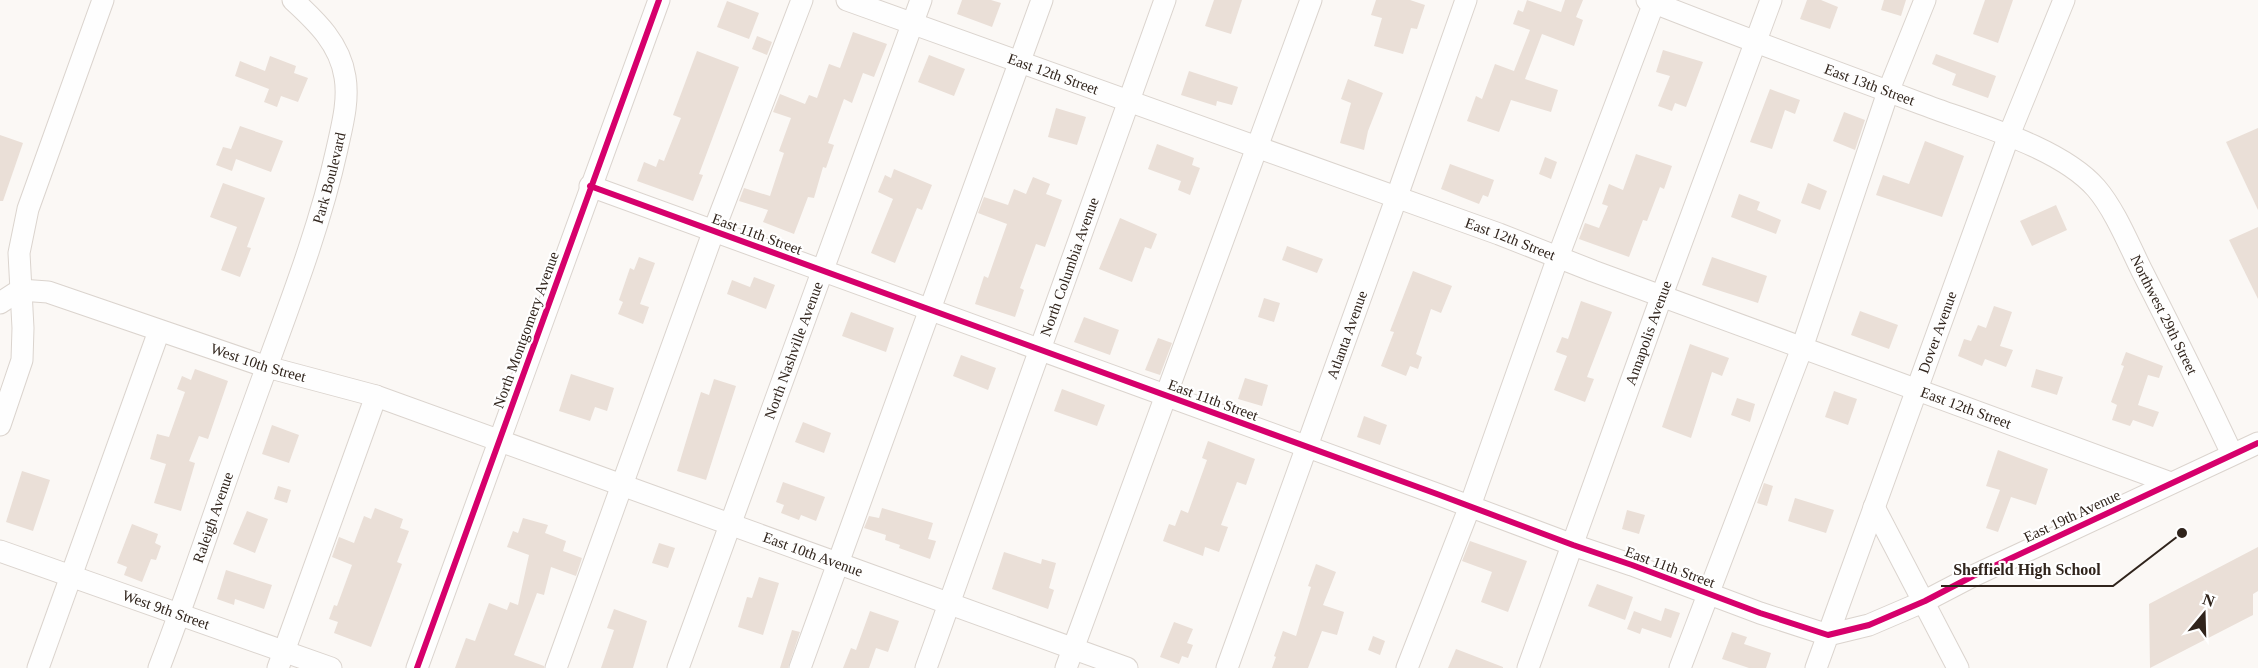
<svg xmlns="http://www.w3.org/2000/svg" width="2258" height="668" viewBox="0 0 2258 668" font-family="Georgia,serif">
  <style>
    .building { fill: #eadfd7 }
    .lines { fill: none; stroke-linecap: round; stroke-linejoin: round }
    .minor-casing { stroke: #dbd4ce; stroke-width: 23 }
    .minor { stroke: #fefefe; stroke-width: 21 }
    .cycleway-casing { stroke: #fff; stroke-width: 10 }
    .cycleway { stroke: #d6006c; stroke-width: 6 }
    .labels { text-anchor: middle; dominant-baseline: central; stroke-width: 4.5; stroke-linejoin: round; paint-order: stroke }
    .street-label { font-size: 15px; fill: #30241c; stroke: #fff }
    .leader { fill: none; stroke: #30241c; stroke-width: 2 }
    .callout-dot { fill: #30241c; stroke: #fff; stroke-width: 2 }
    .callout-label { font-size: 16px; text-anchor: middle; font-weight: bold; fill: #30241c; stroke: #fff; stroke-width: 4.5; stroke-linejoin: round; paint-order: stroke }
  </style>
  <rect width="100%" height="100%" fill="#fbf8f5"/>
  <g class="building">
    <path d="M962,0h29l10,3 -9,24 -35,-13z"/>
    <path d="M1214,0h28l-11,34 -26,-8z"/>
    <path d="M1376,0h34l15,5 -8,24 -6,-1 -8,26 -29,-8 8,-28 -11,-3z"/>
    <path d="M1527,0l34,12 4,-12h18l-7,17 7,3 -9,26 -32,-12 -17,45 33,11 -7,22 -40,-12 -12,32 -32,-11 9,-25 6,3 13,-35 19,7 16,-41 -17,-6 5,-14 5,2z"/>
    <path d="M1807,0h14l17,7 -8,22 -30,-10z"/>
    <path d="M1884,0h22l-5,16 -20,-6z"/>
    <path d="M1985,0h28l-15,43 -25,-9z"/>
    <path d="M727,1l32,12 -10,26 -32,-12z"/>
    <path d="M853,32l34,12 -13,33 -11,-4 -11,30 -8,-4 -16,44 6,2 -8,23 -3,-1 -9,31 -6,-1 -14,37 -31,-12 5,-12 -29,-9 5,-13 26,8 14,-43 -5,-2 12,-33 -18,-6 7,-18 25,10 4,-9 8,3 12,-34 11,4z"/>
    <path d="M757,36l15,6 -5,13 -15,-6z"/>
    <path d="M1663,50l40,12 -17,45 -11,-4 -3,8 -14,-5 12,-30 -14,-4z"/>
    <path d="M697,51l42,16 -40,107 4,1 -10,26 -56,-20 7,-19 12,5 3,-8 5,2 17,-43 -8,-3z"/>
    <path d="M1936,54l60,22 -8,22 -36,-13 4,-11 -24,-10z"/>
    <path d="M929,55l36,14 -11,27 -36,-14z"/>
    <path d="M270,56l26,10 -2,7 14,5 -10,24 -17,-6 -4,11 -13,-5 5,-13 -34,-13 5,-15 25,10z"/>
    <path d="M1189,71l49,16 -6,18 -15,-4 -1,5 -35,-11z"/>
    <path d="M1348,79l35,14 -15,38 -4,19 -24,-7 11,-40 -10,-4z"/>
    <path d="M1770,89l30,11 -5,14 -10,-4 -13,39 -22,-7z"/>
    <path d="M1056,108l30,9 -9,28 -29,-8z"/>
    <path d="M1844,112l21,8 -10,30 -22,-9z"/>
    <path d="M240,126l43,15 -12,31 -35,-13 -4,12 -16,-6 7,-18 8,2z"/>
    <path d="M2258,128v82l-32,-68z"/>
    <path d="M0,135l23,8 -20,58h-3z"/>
    <path d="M1925,141l39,15 -22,61 -66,-22 7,-20 26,9z"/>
    <path d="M1157,144l37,14 -2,7 8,3 -10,27 -12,-5 3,-9 -33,-12z"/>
    <path d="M1636,154l36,12 -8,23 -4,-2 -13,34 -4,-1 -14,37 -50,-18 6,-16 14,5 9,-22 -6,-2 7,-20 14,6z"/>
    <path d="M1545,157l12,5 -6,17 -12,-5z"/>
    <path d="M1450,164l44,16 -6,17 -5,-2 -4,9 -38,-15z"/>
    <path d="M894,169l38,16 -10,25 -5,-2 -22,55 -24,-10 22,-54 -15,-7 7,-17 6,3z"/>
    <path d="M1033,177l17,7 -4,10 16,6 -17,47 -9,-3 -16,44 4,2 -9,27 -40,-13 9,-28 4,2 19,-54 -29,-11 6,-16 24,8 6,-16 12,5z"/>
    <path d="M223,183l42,15 -18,49 4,1 -11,29 -19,-7 16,-43 -27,-10z"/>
    <path d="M1808,183l19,8 -7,19 -19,-7z"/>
    <path d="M1739,194l21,8 -3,8 24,10 -5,14 -45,-17z"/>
    <path d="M2056,205l11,25 -35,16 -12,-25z"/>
    <path d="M1120,218l37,16 -6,15 -6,-2 -13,35 -33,-13z"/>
    <path d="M2258,227v72l-29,-59z"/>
    <path d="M1287,246l36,13 -6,14 -35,-13z"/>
    <path d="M639,257l16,6 -15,41 9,3 -6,17 -25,-10 5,-12 -4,-2 11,-32 4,2z"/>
    <path d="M1712,257l55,19 -9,27 -56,-18z"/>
    <path d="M1413,271l39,15 -11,27 -10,-4 -15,45 6,3 -4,12 -8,-3 -4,10 -25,-10 13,-34 -4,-1z"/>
    <path d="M754,277l21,8 -9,24 -39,-15 5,-14 18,7z"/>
    <path d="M1264,298l16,5 -6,19 -16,-5z"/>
    <path d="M1581,301l31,11 -25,65 7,2 -9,23 -31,-12 13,-34 -11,-4 6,-15 6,2z"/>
    <path d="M1994,306l18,6 -12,34 13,4 -7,17 -21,-8 -3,7 -24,-10 6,-17 7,2 7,-16 8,3z"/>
    <path d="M1860,311l38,14 -9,24 -38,-14z"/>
    <path d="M851,312l43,16 -8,24 -44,-16z"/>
    <path d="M1084,317l35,13 -9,25 -36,-13z"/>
    <path d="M1158,338l14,5 -12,32 -15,-5z"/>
    <path d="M1690,344l39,14 -7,18 -10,-4 -21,66 -29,-11z"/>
    <path d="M2126,352l37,14 -4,12 -11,-3 -10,30 21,7 -6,15 -20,-7 -3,6 -18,-6 5,-15 -6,-3 13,-36 -3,-1z"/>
    <path d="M961,355l35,13 -8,22 -35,-14z"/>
    <path d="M195,369l33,12 -20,58 -9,-3 -10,25 6,2 -14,48 -27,-8 12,-39 -16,-5 7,-25 12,3 16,-45 -8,-3 5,-13 9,4z"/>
    <path d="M2036,369l27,8 -6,18 -26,-8z"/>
    <path d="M571,374l43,14 -7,23 -12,-4 -5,14 -31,-10z"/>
    <path d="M1245,378l23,7 -6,21 -24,-7z"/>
    <path d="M714,379l22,7 -30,94 -29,-9 24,-79 8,3z"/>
    <path d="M1062,389l43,16 -8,21 -43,-15z"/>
    <path d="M1834,391l23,8 -9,26 -23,-8z"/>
    <path d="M1737,398l18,6 -5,18 -19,-7z"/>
    <path d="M1364,416l23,9 -7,20 -23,-8z"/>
    <path d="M803,422l28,11 -7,20 -29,-11z"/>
    <path d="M272,425l27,10 -10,28 -27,-9z"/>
    <path d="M1208,441l47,18 -9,26 -9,-3 -16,43 7,2 -9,25 -14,-5 -2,9 -40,-15 6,-17 6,2 6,-16 7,3 19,-53 -5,-2z"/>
    <path d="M1998,450l50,19 -12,36 -25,-8 -13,35 -12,-4 14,-38 -14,-4z"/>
    <path d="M22,471l28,9 -17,51 -27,-9z"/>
    <path d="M783,482l42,15 -9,24 -15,-6 -2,5 -18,-7 3,-8 -8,-3z"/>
    <path d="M1764,483l9,3 -6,20 -10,-3z"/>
    <path d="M278,486l13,4 -4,13 -13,-4z"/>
    <path d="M1795,498l39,12 -8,23 -38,-12z"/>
    <path d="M375,508l28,11 -3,9 9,3 -12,31 5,2 -31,83 -37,-14 4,-11 -9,-3 5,-14 3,1 15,-41 -20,-8 7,-20 15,6 10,-27 7,3z"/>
    <path d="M882,508l51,15 -5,16 8,2 -6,18 -31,-11 1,-3 -15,-5 1,-5 -22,-7 5,-12 10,2z"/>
    <path d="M1627,510l18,5 -6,19 -17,-5z"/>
    <path d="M247,511l21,8 -13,34 -22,-9z"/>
    <path d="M523,518l25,7 -3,8 21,8 -3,10 19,7 -6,18 -25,-9 -7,28 -7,-2 -23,62 30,11v2h-89l11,-30 9,3 14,-38 18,7 3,-8 8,3 11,-50 -22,-8 6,-16 5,2z"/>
    <path d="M132,524l26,10 -3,9 6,3 -5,14 -5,-1 -9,23 -18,-7 3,-8 -10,-4z"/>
    <path d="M1470,541l57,20 -19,51 -27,-10 11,-30 -30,-11z"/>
    <path d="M659,543l16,5 -7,20 -16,-5z"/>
    <path d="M2258,547v44l-5,3v21l-103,53 -1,-64z"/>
    <path d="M1004,552l37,12 1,-5 14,4 -7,25 5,2 -6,19 -56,-20z"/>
    <path d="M1316,564l20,8 -13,33 21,7 -7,23 -15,-4 -14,37h-36l4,-11 -2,-1 9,-25 13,5 15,-49 -3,-1z"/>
    <path d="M226,570l46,15 -8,24 -29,-10 -1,6 -17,-6z"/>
    <path d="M759,577l20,6 -16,52 -25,-8 9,-30 5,1z"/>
    <path d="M1597,584l36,13 -8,23 -37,-14z"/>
    <path d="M1665,608l15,5 -9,25 -29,-10 -2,6 -13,-5 7,-18 27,10z"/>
    <path d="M614,609l33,12 -14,47h-32l13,-38 -7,-2z"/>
    <path d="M870,611l29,10 -11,31 -12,-4 -7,20h-26l8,-20 5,2z"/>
    <path d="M1174,622l19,7 -6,14 6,2 -5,13 -6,-2 -3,8 -19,-7z"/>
    <path d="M792,630l8,2 -12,36h-8z"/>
    <path d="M1732,632l15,5 -3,7 27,9 -5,15h-17l-27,-9z"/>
    <path d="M1373,636l12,5 -5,14 -12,-5z"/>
    <path d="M1456,649l47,18v1h-55z"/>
  </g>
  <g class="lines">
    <defs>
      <g id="minor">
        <path id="s1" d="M847,0l652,234 94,37 578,212"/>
        <path id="s2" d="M1647,0c91,36 183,70 275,104 52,20 137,42 174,84 19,22 33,57 46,83 31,61 61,121 90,183"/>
        <path d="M590,186l847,308 136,51 59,20 128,48 68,22 41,-10 56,-24 48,-25 285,-133"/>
        <path id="s3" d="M20,290l28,2 219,75 109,29 751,272"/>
        <path d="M0,303l20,-13"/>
        <path d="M0,425l22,-65 1,-32 -4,-75 9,-44 75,-209"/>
        <path d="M1874,507l84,161"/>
        <path id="s4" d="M0,551l331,117"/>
        <path d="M38,668l121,-337"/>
        <path id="s5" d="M159,668c32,-83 59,-168 90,-252 31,-88 68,-176 88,-267 5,-23 12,-48 8,-72 -5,-33 -28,-55 -52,-77"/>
        <path d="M278,668l98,-272"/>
        <path d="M417,668l242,-668"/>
        <path d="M556,668l158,-438 88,-230"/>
        <path id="s6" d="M678,668l243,-668"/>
        <path d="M800,668l242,-668"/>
        <path id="s7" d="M926,668l239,-668"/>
        <path d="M1066,668l245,-668"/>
        <path id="s8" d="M1227,668l169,-469 70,-199"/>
        <path d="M1407,668l63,-162 88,-249 97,-257"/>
        <path id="s9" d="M1528,668l134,-373 109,-295"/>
        <path d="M1680,668l122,-320 86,-256 37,-92"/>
        <path id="s10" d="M1816,668l193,-533 55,-135"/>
      </g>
    </defs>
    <use href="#minor" class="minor-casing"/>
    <use href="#minor" class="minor"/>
    <defs>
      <g id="cycleway">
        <path d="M590,186l847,308 136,51 59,20 128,48 68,22 41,-10 56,-24 48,-25 285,-133"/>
        <path d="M417,668l242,-668"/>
      </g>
    </defs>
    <use href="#cycleway" class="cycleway-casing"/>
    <use href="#cycleway" class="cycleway"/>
  </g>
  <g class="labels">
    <g class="street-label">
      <text stroke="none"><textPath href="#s1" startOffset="219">East 12th Street</textPath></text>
      <text stroke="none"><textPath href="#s2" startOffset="238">East 13th Street</textPath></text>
      <text stroke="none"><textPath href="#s5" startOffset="519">Park Boulevard</textPath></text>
      <text transform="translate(757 234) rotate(20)">East 11th Street</text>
      <text stroke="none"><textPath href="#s1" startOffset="705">East 12th Street</textPath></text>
      <text stroke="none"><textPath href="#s7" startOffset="426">North Columbia Avenue</textPath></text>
      <text stroke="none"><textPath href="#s2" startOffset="633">Northwest 29th Street</textPath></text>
      <text transform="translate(526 330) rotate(-70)">North Montgomery Avenue</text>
      <text stroke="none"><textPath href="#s10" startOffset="357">Dover Avenue</textPath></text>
      <text stroke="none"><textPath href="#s8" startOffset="354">Atlanta Avenue</textPath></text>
      <text stroke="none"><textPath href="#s9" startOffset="356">Annapolis Avenue</textPath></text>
      <text stroke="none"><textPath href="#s6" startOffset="338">North Nashville Avenue</textPath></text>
      <text stroke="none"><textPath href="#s3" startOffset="250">West 10th Street</textPath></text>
      <text transform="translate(1213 400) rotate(20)">East 11th Street</text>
      <text stroke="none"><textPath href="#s1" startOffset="1191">East 12th Street</textPath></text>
      <text transform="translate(2072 516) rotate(-25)">East 19th Avenue</text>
      <text stroke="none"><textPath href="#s5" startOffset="160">Raleigh Avenue</textPath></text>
      <text stroke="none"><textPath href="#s3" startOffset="837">East 10th Avenue</textPath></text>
      <text transform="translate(1670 567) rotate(20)">East 11th Street</text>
      <text stroke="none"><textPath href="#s4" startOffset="176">West 9th Street</textPath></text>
    </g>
  </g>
  <path class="leader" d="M2182 533L2113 586H1941"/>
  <circle class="callout-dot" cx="2182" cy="533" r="6"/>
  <g class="callout-label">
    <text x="2027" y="575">Sheffield High School</text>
  </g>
  <g transform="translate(2204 614) rotate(19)" stroke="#ffffff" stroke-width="4.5" paint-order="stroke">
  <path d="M0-4.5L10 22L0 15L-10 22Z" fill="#30241c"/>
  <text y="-9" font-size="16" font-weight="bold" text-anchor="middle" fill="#30241c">N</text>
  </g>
</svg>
